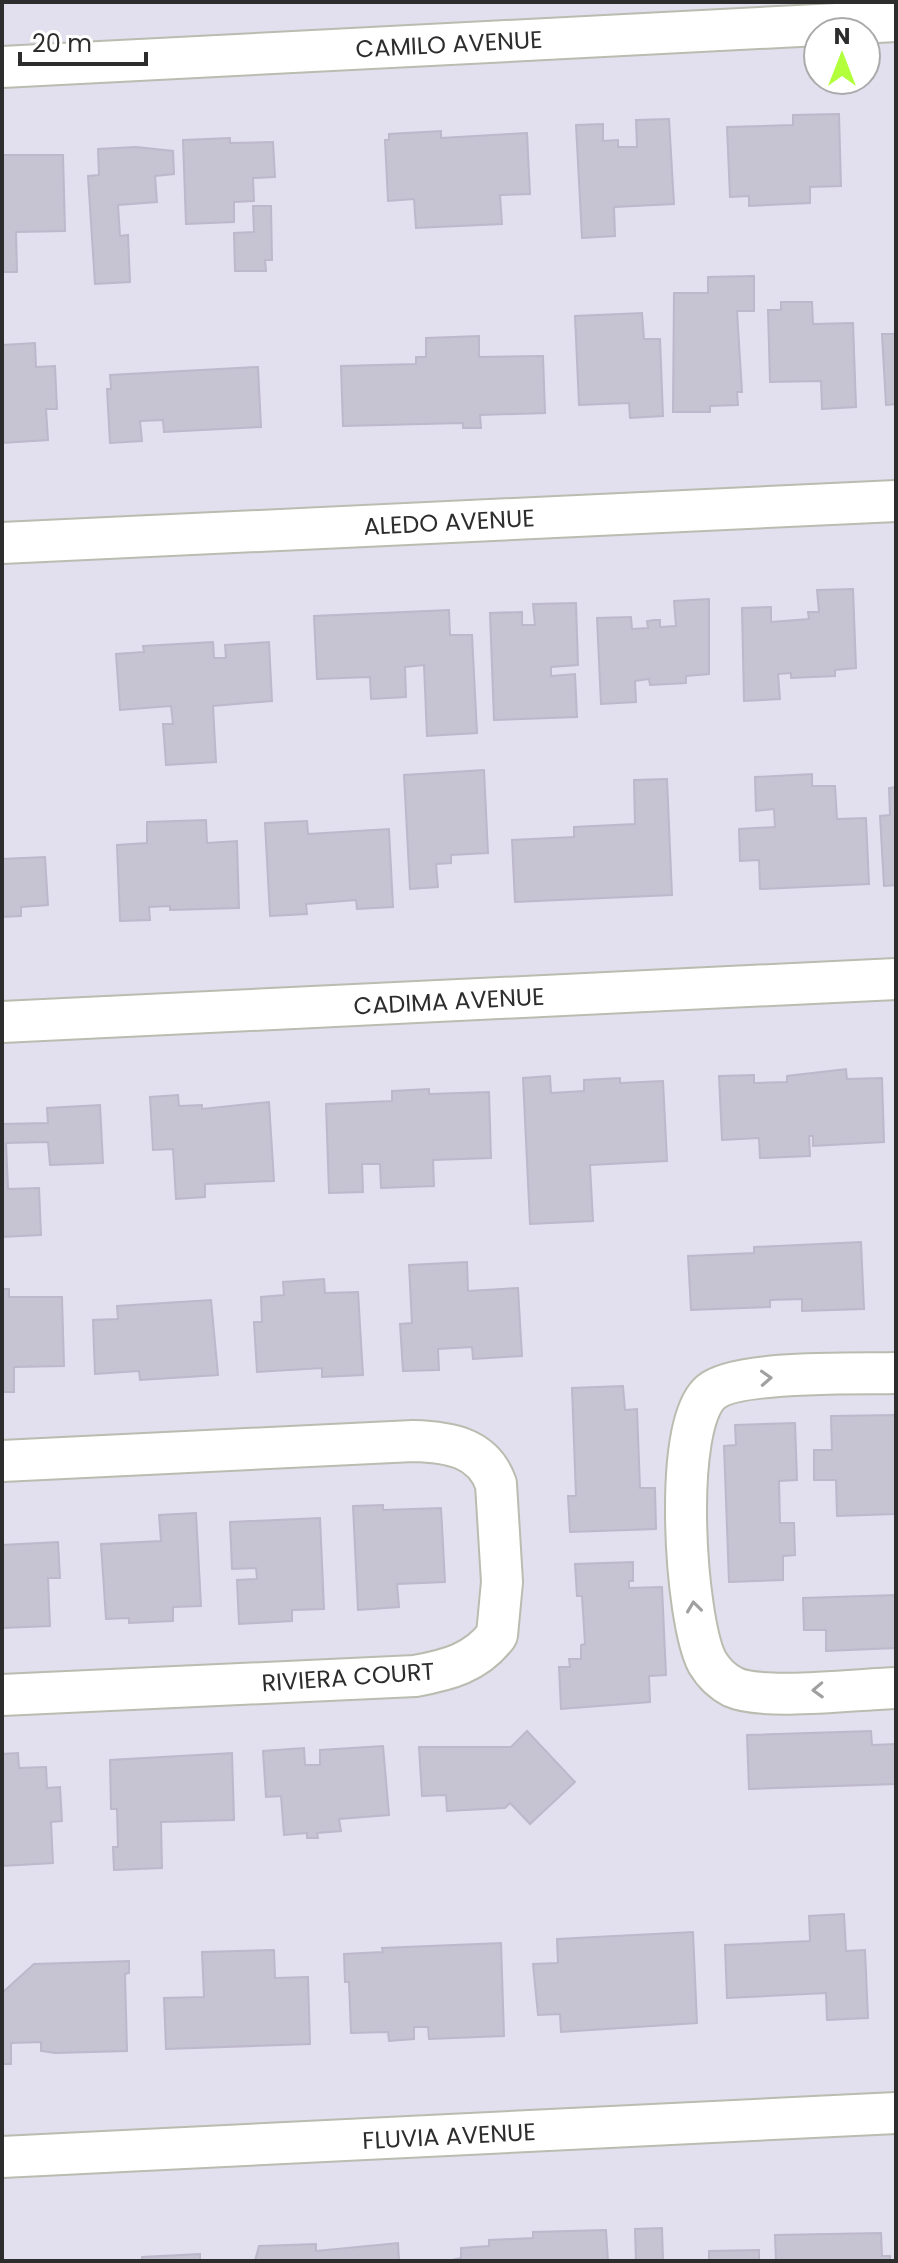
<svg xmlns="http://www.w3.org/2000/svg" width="898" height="2263" viewBox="0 0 898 2263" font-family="Poppins,sans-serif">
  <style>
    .building { fill: #c6c3d2; stroke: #bdb8cb; stroke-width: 2 }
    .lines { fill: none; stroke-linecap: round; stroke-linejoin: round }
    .minor-casing { stroke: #b8bdaf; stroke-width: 44 }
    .minor { stroke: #fff; stroke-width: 40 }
    .oneway { stroke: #a0a0a0 }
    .labels { text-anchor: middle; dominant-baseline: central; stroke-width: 6; stroke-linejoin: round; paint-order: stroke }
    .street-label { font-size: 24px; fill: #2d2d2d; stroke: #fff }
  </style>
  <rect width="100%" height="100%" fill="#e2dfef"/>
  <g class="building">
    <path d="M839,114l2,72 -31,1v16l-61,3v-10l-19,1 -3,-70 66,-2v-10z"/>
    <path d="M669,119l5,85 -60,3 1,29 -33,2 -6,-113 27,-1v17l15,-1v7h19l-1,-27z"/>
    <path d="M441,131v7l86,-5 3,61 -30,1 2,29 -86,4 -2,-29 -26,2 -3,-61h4v-6z"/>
    <path d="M230,138v5l43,-1 2,35 -22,1 1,23 -20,1v20l-48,2 -3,-84z"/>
    <path d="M136,147l37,4 1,23 -19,2 2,26 -39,3 2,31 8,-1 2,47 -35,2 -7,-108 11,-1 -1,-26z"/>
    <path d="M2,155h61l2,76 -49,1 1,40h-15z"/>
    <path d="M253,206h18l1,54h-7l1,11h-31l-1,-38 20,-1z"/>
    <path d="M754,276v35h-17l5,81h-5l1,13 -28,1v6h-37l1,-119h34v-16z"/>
    <path d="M781,302h31l1,22 40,-1 3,84 -34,2 -1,-28 -51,1 -2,-72h13z"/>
    <path d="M642,313l2,26h16l3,77 -33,2 -1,-15 -50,2 -4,-89z"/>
    <path d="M882,334h14v70l-10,1z"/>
    <path d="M479,336v21l64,-1 2,57 -65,2 1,13h-18v-5l-120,3 -2,-60 75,-2v-7h10v-19z"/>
    <path d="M35,343l1,24 19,-1 2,43h-11l2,31 -46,3v-98z"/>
    <path d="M258,367l3,60 -97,5 -1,-12 -23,1 2,20 -32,2 -3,-54h4l-1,-14z"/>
    <path d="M853,589l3,79 -21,2v6l-44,2v-5l-13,1 2,25 -36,2 -2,-93 29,-1v15l38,-3 -1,-7h11l-2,-22z"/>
    <path d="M709,599v75l-23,2v7l-36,2 -1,-6 -14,2 1,21 -35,2 -4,-86 34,-1 1,12 16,-1 -1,-7 7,-1h6v7l16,-1 -2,-25z"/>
    <path d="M576,603l2,62 -27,2v9l24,-2 2,43 -83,3 -4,-107 32,-1v13h13l-2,-21z"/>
    <path d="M449,610l1,25h22l5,98 -50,3 -3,-71 -19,2 1,30 -35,2 -1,-22 -53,2 -3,-63z"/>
    <path d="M213,642l1,16h12l-1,-13 44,-3 3,59 -59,5 3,56 -50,3 -3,-41h10l-2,-18 -51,4 -4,-56 28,-2 -1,-6z"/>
    <path d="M484,770l4,83 -37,2v8l-15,1 2,23 -28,2 -6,-114z"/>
    <path d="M812,774v12h23l2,33 29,-1 3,66 -109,5 -1,-29 -19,1 -1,-32 36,-2 -1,-18 -18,2 -1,-34z"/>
    <path d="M667,779l5,116 -157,7 -3,-62 62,-3v-10l61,-3 -1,-44z"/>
    <path d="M896,787v98l-12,1 -4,-70 10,-1 -1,-27z"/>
    <path d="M206,820l1,23 30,-2 2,67 -69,2v-4l-21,1 1,13 -30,1 -3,-76 30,-2v-21z"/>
    <path d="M307,821l1,13 81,-5 4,78 -36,2 -1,-9 -50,4 1,10 -37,2 -5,-93z"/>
    <path d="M45,857l3,48 -27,2v9l-19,1v-58z"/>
    <path d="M846,1069l1,10 35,-1 2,64 -71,4v-10h-4l1,20 -50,2 -1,-20 -37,2 -3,-64 35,-1v8l33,-1v-6z"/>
    <path d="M550,1076l1,17 33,-2v-11l36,-2v5l43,-2 4,80 -77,4 3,56 -63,3 -7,-146z"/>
    <path d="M429,1089v5l60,-2 2,66 -58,2 1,26 -53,2 -1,-24h-18l1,28 -34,1 -3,-89 66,-3v-10z"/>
    <path d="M178,1095l1,11 23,-1v4l67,-7 5,79 -69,3v13l-29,2 -3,-50 -20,1 -3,-53z"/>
    <path d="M100,1105l3,58 -53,2 -2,-23 -42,1 2,46 31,-1 2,47 -39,2v-113l46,-1 -1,-15z"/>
    <path d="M861,1242l3,67 -62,2v-12l-32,1v7l-79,3 -3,-54 66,-3v-6z"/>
    <path d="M467,1262l1,29 50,-3 4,68 -49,3 -1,-12 -34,2 1,21 -36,1 -3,-47 12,-1 -3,-58z"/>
    <path d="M324,1279l1,14 33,-1 5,83 -41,2v-9l-65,4 -3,-50h8l-1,-25 23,-2 -1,-13z"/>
    <path d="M2,1289h7v8h53l2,69 -50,1v25h-12z"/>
    <path d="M211,1300l7,75 -78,5 -1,-9 -44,3 -2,-54 25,-1 -1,-13z"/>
    <path d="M623,1386l2,24 12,-1 3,79h15l1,41 -86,3 -2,-36h8l-4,-108z"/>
    <path d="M896,1415v99l-59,2 -1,-36h-22v-30h18l-1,-34z"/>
    <path d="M795,1423l2,57 -18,1 1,42h14l1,32 -12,1v24l-54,2 -5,-136 12,-1 -1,-20z"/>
    <path d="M383,1505v5l58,-2 4,74 -48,2 2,23 -41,3 -5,-104z"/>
    <path d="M196,1513l5,93 -28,1v14l-44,2v-5l-23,1 -5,-75 60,-3 -2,-26z"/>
    <path d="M320,1518l4,91 -32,1v11l-53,3 -2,-44 20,-1 -1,-11 -24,1 -2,-47z"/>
    <path d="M58,1542l2,36h-12l2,48 -48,2v-83z"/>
    <path d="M633,1562v19h-4v7l33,-1 4,88 -17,1 1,26 -89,7 -2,-42h11l-1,-8h12v-14l4,-1 -3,-48h-5l-2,-32z"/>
    <path d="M896,1595v53l-70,3v-21h-22l-1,-32z"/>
    <path d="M527,1731l48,51 -45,42 -20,-21 -5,5 -58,3 -1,-16 -24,1 -3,-49h92z"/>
    <path d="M871,1731l1,14 24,-1v40l-147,5 -2,-54z"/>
    <path d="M383,1746l6,69 -50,4 2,12 -24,2 1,5h-11v-5l-23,2 -3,-39 -15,1 -3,-46 41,-3 1,17h15v-15z"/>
    <path d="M18,1753l1,15 27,-1 1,21 13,-1 2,34 -11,1 2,41 -51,3v-112z"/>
    <path d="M232,1753l2,67 -73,2 1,46 -48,2 -1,-23h5l-1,-38h-6l-1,-49z"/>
    <path d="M844,1914l2,37 19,-1 3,68 -41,2 -1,-27 -99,5 -2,-53 85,-4 -1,-25z"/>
    <path d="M693,1932l4,91 -136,9 -1,-18 -22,1 -5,-51 25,-1 -1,-24z"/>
    <path d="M501,1943l3,93 -75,3 -1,-12h-14v12l-25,2 -1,-9 -37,1 -2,-51h-4l-1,-28 39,-2 -1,-4z"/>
    <path d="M274,1950l1,28 33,-1 2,67 -144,5 -2,-51 40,-1 -2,-45z"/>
    <path d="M129,1961v12l-4,1 2,77 -72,2 -14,-2v-9l-30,1v21h-9v-71l32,-29z"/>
    <path d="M662,2228l1,33h-27l-1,-32z"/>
    <path d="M606,2230l2,31h-161l14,-3v-10l28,-2v-6l44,-2v-6z"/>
    <path d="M881,2233l1,23h8v5h-114l-1,-26z"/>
    <path d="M398,2243l1,18h-144l4,-15 57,-2v7z"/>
    <path d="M759,2250v11h-50v-10z"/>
    <path d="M200,2254v7h-58v-4z"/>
  </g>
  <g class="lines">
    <defs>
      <g id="minor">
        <path d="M2,67l894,-46"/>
        <path d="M2,543l894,-42"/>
        <path d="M2,1022l894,-43"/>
        <path d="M896,1373c-38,1 -159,-3 -185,19 -39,32 -26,227 -4,270 6,10 16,20 26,25 30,14 126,2 163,1"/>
        <path d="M2,1461l411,-20c36,1 70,6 83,43l6,98 -5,53c-21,28 -49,35 -82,41l-413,19"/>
        <path d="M2,2157l894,-44"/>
      </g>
    </defs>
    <use href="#minor" class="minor-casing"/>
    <use href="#minor" class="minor"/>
  </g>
  <defs><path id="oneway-chevron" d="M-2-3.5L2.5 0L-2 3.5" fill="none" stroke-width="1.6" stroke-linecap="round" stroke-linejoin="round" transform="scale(2)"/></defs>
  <g class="oneway">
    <use href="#oneway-chevron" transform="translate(766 1378) rotate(-3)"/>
    <use href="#oneway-chevron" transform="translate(694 1607) rotate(-97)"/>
    <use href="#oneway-chevron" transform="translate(818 1690) rotate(178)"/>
  </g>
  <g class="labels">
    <g class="street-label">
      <text transform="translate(449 44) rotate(-3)">CAMILO AVENUE</text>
      <text transform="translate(449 522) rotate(-3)">ALEDO AVENUE</text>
      <text transform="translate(449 1001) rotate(-3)">CADIMA AVENUE</text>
      <text transform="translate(348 1677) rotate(-4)">RIVIERA COURT</text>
      <text transform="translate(449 2136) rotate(-3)">FLUVIA AVENUE</text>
    </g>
  </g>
  <rect width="898" height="2263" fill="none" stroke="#2d2d2d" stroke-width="8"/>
  <g transform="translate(842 56)"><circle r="38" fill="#ffffff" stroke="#ababab" stroke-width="2"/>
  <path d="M0-6L14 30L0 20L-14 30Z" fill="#b2ff3c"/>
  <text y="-12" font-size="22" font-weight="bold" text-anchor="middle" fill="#2d2d2d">N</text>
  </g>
  <path d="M20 52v12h126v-12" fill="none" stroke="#2d2d2d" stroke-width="4"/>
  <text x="32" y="52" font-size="24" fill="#2d2d2d" stroke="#ffffff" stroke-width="6" paint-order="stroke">20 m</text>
</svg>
